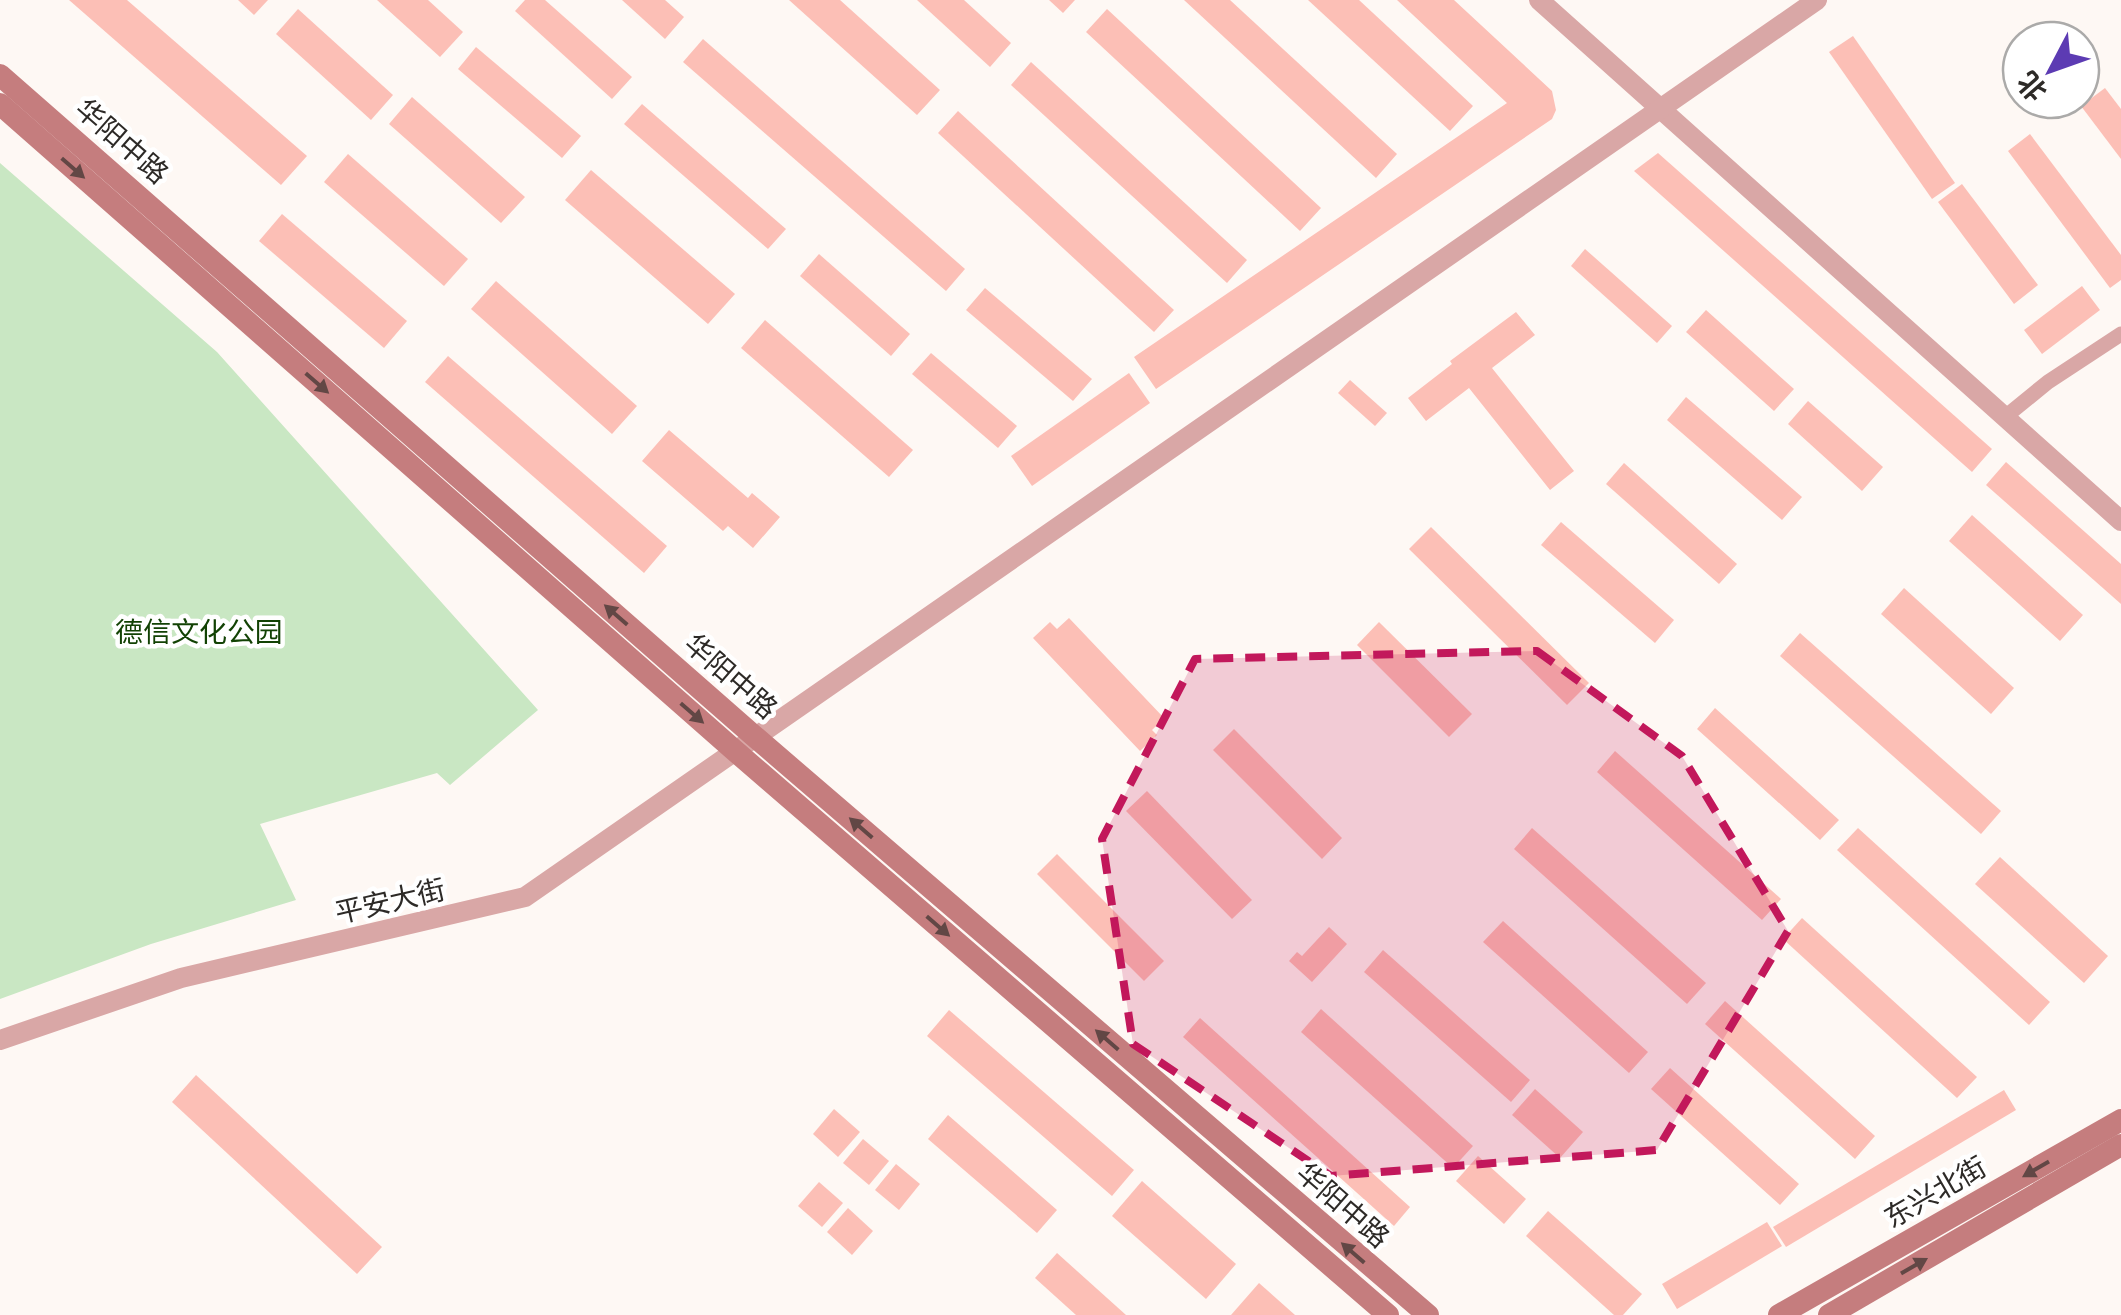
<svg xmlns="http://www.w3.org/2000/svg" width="2121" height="1315" viewBox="0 0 2121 1315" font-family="Inter,'Noto Sans SC',sans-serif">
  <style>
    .green { fill: #c9e7c3 }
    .building { fill: #fcbfb6 }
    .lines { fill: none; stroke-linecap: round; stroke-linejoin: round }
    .minor { stroke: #d9a7a6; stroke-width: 15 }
    .tertiary { stroke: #d9a7a6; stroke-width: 20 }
    .secondary { stroke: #c57d7e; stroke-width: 22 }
    .oneway { fill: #624745 }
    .marked { fill: #c2185b; fill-opacity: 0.2; stroke: #c2185b; stroke-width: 8; stroke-dasharray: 20 12; stroke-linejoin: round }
    .labels { text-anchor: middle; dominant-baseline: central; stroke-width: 9; stroke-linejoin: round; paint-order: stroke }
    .street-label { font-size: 28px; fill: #2d2a27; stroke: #fff }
    .park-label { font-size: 28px; fill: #124204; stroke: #fff }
  </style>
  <rect width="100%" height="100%" fill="#fef8f4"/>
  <path class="green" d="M0,163l217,189 321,358 -88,75 -13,-12 -177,51 36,76 -145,44 -151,55z"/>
  <g class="building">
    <path d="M69,0h58l180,156 -26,29z"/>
    <path d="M238,0h30l-14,15z"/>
    <path d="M377,0h51l35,32 -23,25z"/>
    <path d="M525,0h20l87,77 -20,22 -97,-88z"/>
    <path d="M622,0h43l19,17 -19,22z"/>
    <path d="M789,0h51l100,90 -23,25z"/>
    <path d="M917,0h47l47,43 -21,24z"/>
    <path d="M1049,0h26l-12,13z"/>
    <path d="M1184,0h46l167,154 -21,24z"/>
    <path d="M1308,0h51l114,106 -23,25z"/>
    <path d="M1397,0h57l98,91 4,19 -4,9 -396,270 -22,-32 373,-254z"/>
    <path d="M298,9l95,86 -22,25 -95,-86z"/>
    <path d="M1107,9l214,199 -21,23 -214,-199z"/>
    <path d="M1853,36l102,147 -23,16 -103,-147z"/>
    <path d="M703,39l262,230 -19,22 -263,-229z"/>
    <path d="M476,47l105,89 -19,22 -104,-89z"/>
    <path d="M1031,62l216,198 -20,23 -216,-198z"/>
    <path d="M2105,88l16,21v50l-40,-53z"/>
    <path d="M412,97l113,100 -24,26 -112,-99z"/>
    <path d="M642,104l144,125 -18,20 -144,-125z"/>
    <path d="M958,111l216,199 -20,22 -216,-199z"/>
    <path d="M2030,134l91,121v25l-11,8 -102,-137z"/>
    <path d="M1658,153l334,296 -20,23 -338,-301z"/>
    <path d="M348,154l120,105 -24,27 -120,-104z"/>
    <path d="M591,170l144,124 -27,30 -143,-124z"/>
    <path d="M1962,184l76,101 -24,19 -76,-102z"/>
    <path d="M282,214l125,107 -23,27 -125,-107z"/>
    <path d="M1585,249l87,77 -15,17 -86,-77z"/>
    <path d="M819,254l91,80 -19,22 -91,-80z"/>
    <path d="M496,281l141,125 -25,28 -141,-125z"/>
    <path d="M2082,286l18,24 -58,44 -18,-24z"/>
    <path d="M985,288l107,91 -19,22 -107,-91z"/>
    <path d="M1706,310l88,79 -20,22 -88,-79z"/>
    <path d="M1516,312l19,23 -43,33 82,103 -24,19 -81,-102 -43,33 -18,-23 44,-34 -2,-3z"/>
    <path d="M765,320l148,130 -24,27 -148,-129z"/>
    <path d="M931,353l86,73 -19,22 -86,-74z"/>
    <path d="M448,356l219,190 -23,27 -219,-191z"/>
    <path d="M1129,373l21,30 -118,83 -21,-30z"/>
    <path d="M1350,380l37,33 -12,13 -37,-33z"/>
    <path d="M1686,397l116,100 -20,23 -115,-100z"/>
    <path d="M1808,401l75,66 -21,24 -74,-67z"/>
    <path d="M669,430l79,68 4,-5 28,24 -27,31 -25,-22 -5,5 -81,-70z"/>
    <path d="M2006,462l115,102v40l-135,-119z"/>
    <path d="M1624,463l113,101 -18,20 -113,-100z"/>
    <path d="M1972,515l111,100 -23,26 -111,-100z"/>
    <path d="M1561,522l113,98 -19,23 -114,-98z"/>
    <path d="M1431,527l158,156 -22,22 -158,-156z"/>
    <path d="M1904,588l110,100 -23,26 -110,-100z"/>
    <path d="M1069,618l95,100 -12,12 5,5 -17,16 -107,-113 17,-16 7,7z"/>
    <path d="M1379,622l93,92 -23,23 -92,-92z"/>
    <path d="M1800,633l201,178 -20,23 -201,-178z"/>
    <path d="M1715,708l124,112 -19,20 -123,-111z"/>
    <path d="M1234,729l108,109 -20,21 -109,-109z"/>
    <path d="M1615,751l166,148 -19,21 -165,-148z"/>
    <path d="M1147,791l105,109 -20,19 -106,-108z"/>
    <path d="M1532,828l174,155 -19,21 -173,-155z"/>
    <path d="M1858,828l192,174 -21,23 -192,-175z"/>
    <path d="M1057,854l107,107 -20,20 -107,-107z"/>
    <path d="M2000,857l108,99 -24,27 -109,-99z"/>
    <path d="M1802,918l175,159 -20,21 -174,-159z"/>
    <path d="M1503,921l145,131 -19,21 -146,-131z"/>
    <path d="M1329,927l18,17 -35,38 -23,-21 8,-9 5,4z"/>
    <path d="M1383,950l147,130 -19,22 -147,-130z"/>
    <path d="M1725,1001l150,135 -20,23 -150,-135z"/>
    <path d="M1321,1009l152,137 -20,22 -152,-136z"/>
    <path d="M949,1010l185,160 -22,26 -185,-160z"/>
    <path d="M1200,1018l210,189 -16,19 -211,-189z"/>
    <path d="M1670,1068l129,116 -19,21 -129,-116z"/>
    <path d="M196,1075l186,172 -25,27 -185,-172z"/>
    <path d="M1535,1089l48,43 -23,26 -48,-43z"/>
    <path d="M2004,1090l12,20 -230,137 -13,-20z"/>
    <path d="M834,1109l26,23 -22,25 -25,-23z"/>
    <path d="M948,1115l109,95 -20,23 -109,-94z"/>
    <path d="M863,1139l26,22 -20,24 -26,-22z"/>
    <path d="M1478,1156l48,43 -22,25 -48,-43z"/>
    <path d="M896,1164l24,20 -21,26 -24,-20z"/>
    <path d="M1142,1181l94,83 -30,35 -94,-83z"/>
    <path d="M819,1182l24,21 -21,24 -24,-21z"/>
    <path d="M848,1208l25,23 -21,24 -25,-23z"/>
    <path d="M1548,1211l94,83 -19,21h-9l-88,-79z"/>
    <path d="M1767,1222l15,24 -105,63 -15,-25z"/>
    <path d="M1057,1253l69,62h-50l-41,-37z"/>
    <path d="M1259,1283l36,32h-64z"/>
  </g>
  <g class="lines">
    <path class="minor" d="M2005,417l43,-35 73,-48"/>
    <g class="tertiary">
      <path d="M1539,0l582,521"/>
      <path d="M0,1040l181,-62 344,-81 1292,-897"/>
    </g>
    <g class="secondary">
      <path d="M0,75l754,661 674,579"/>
      <path d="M0,104l734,646 654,565"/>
      <path d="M1779,1315l342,-195"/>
      <path d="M1829,1315l292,-170"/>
    </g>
  </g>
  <defs><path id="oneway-solid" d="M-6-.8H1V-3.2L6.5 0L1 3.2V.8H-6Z" transform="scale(2.5)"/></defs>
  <g class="oneway">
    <use href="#oneway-solid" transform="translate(73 168) rotate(41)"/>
    <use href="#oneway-solid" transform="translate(317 383) rotate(41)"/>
    <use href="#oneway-solid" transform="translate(616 615) rotate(-139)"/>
    <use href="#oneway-solid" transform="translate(692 713) rotate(41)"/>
    <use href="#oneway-solid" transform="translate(861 828) rotate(-139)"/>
    <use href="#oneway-solid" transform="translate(938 926) rotate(41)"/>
    <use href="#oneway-solid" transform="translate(1107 1040) rotate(-139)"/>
    <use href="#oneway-solid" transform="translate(2036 1169) rotate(150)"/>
    <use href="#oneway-solid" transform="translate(1353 1253) rotate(-139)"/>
    <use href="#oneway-solid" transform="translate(1914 1266) rotate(-30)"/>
  </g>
  <path class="marked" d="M1537,651l145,105 106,175 -131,219 -326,26 -198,-132 -31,-205 93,-180z"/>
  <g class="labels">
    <g class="street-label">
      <text transform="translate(122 141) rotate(41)">华阳中路</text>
      <text transform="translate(731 676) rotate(41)">华阳中路</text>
      <text transform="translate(390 901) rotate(-13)">平安大街</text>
      <text transform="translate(1935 1192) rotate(-30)">东兴北街</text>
      <text transform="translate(1343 1205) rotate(41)">华阳中路</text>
    </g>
    <g class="park-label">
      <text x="199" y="632">德信文化公园</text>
    </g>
  </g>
  <g transform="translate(2051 70) rotate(229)"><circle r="48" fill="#ffffff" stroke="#abaaa9" stroke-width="2.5"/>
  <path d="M0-8L18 38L0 25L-18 38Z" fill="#5c3bb3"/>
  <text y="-15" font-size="28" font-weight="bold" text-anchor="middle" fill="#2d2a27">北</text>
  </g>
</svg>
